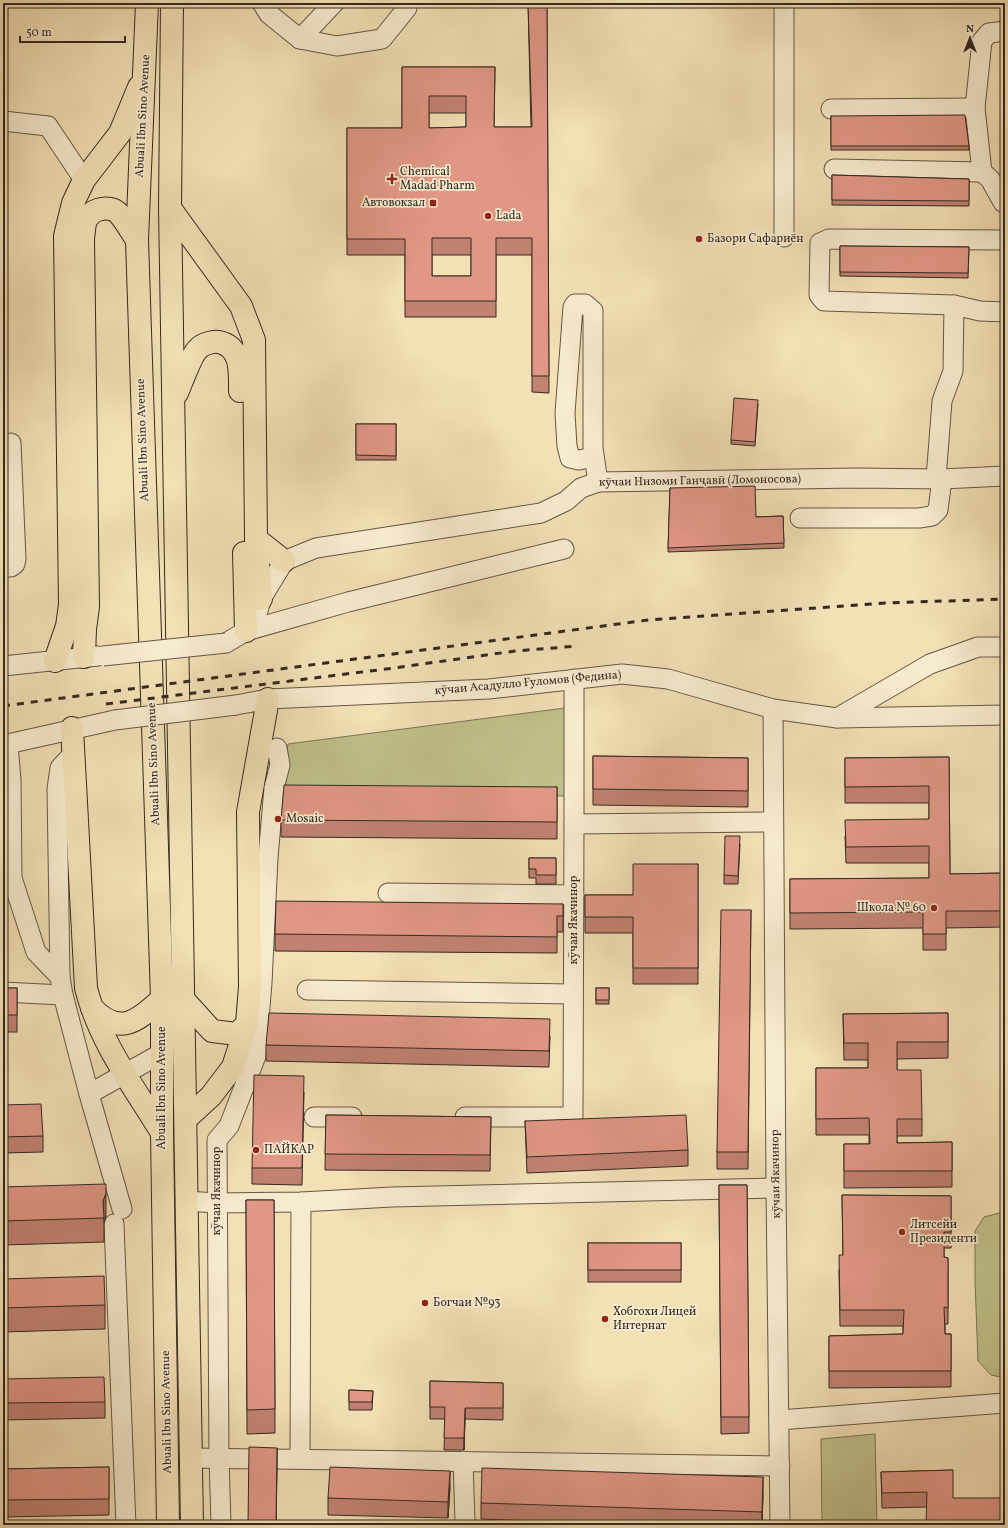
<svg xmlns="http://www.w3.org/2000/svg" width="1008" height="1528" viewBox="0 0 1008 1528" font-family="Vollkorn,serif">
  <style>
    .green { fill: #c0c18a; stroke: #7a7456 }
    .lines { fill: none; stroke-linecap: round; stroke-linejoin: round }
    .minor-casing { stroke: #645646; stroke-width: 21 }
    .major-casing { stroke: #342821; stroke-width: 24 }
    .minor { stroke: #f7ebcf; stroke-width: 19 }
    .major { stroke: #f3e0b5; stroke-width: 22 }
    .rail { stroke: #342821; stroke-width: 3; stroke-dasharray: 7 7; stroke-linecap: butt }
    .minor-bridge-casing { stroke: #645646; stroke-width: 21; stroke-linecap: butt }
    .minor-bridge { stroke: #f7ebcf; stroke-width: 19 }
    .wall { fill: #c18272; stroke: #342821; fill-rule: evenodd }
    .shaded-wall { fill: #9d6a5d; stroke: #342821 }
    .building { fill: #e09785; stroke: #342821; fill-rule: evenodd }
    .poi-dot { fill: #8f2418; stroke: #f7ebcf; stroke-width: 1.5 }
    .labels { text-anchor: middle; dominant-baseline: central; stroke-width: 3.5; stroke-linejoin: round; paint-order: stroke }
    .street-label { font-size: 12px; fill: #342821; stroke: #f7ebcf }
    .poi-label { font-size: 12px; fill: #342821; stroke: #f7ebcf; text-anchor: start }
  </style>
  <rect width="100%" height="100%" fill="#f3e0b5"/>
  <filter id="stains"><feTurbulence type="fractalNoise" baseFrequency=".005" numOctaves="4"/><feColorMatrix values="0 0 0 0 .2 0 0 0 0 .09 0 0 0 0 .02 0 0 0 .5 -.17"/></filter>
  <radialGradient id="worn" r=".72"><stop offset=".6" stop-color="#630" stop-opacity="0"/><stop offset="1" stop-color="#630" stop-opacity=".3"/></radialGradient>
  <g class="green">
    <path d="M565,708l2,88 -289,-1 10,-51z"/>
    <path d="M1003,1212h2v166l-14,-3 -13,-14 -3,-80v-50l9,-14z"/>
    <path d="M875,1434l2,91h-55l-1,-86z"/>
  </g>
  <g class="lines">
    <defs>
      <g id="minor">
        <path d="M262,3l7,11 31,25 37,7 45,-7 25,-31"/>
        <path d="M1005,31l-16,2 -7,8 -7,67 7,64 8,7 13,23h2"/>
        <path d="M300,39l34,-36"/>
        <path d="M831,109l144,-1"/>
        <path d="M3,121l45,5 36,54"/>
        <path d="M834,169l148,3"/>
        <path d="M784,237v-234"/>
        <path d="M1005,240l-176,-1 -9,4 -1,52 5,6 130,4 26,6 25,1"/>
        <path d="M594,457l-15,3 -9,-2 -3,-12 -2,-33 8,-106 2,-3h10l8,7v137l5,34"/>
        <path d="M936,479l6,-78 11,-30 1,-66"/>
        <path d="M800,518h119l13,-2 6,-6 4,-31"/>
        <path d="M3,567h8l4,-3 1,-5 -5,-116"/>
        <path d="M246,631l12,-20 3,-12 23,-38 32,-13 225,-35 25,-12 15,-13 17,-6 258,-4 86,1 63,-3"/>
        <path d="M226,643l20,-12 102,-29 216,-53"/>
        <path d="M3,666l95,-10"/>
        <path d="M574,679v145"/>
        <path d="M236,705l32,-6 221,-10 133,-15 46,5 105,30 64,9 93,-54 48,-17h27"/>
        <path d="M773,709l3,479 4,337"/>
        <path d="M838,718l167,-3"/>
        <path d="M8,744l3,36 1,98 24,74 24,25"/>
        <path d="M3,745l112,-25"/>
        <path d="M73,754l-13,14 -3,21 3,188 3,18 26,99 33,115"/>
        <path d="M388,893l186,2"/>
        <path d="M307,990l266,4"/>
        <path d="M3,992l60,3"/>
        <path d="M89,1094l73,-41"/>
        <path d="M314,1117h38"/>
        <path d="M465,1117h108l1,-293 199,-2"/>
        <path d="M186,1201l31,2 84,-1 91,-5 384,-9"/>
        <path d="M114,1224l12,301"/>
        <path d="M779,1420l226,-17"/>
        <path d="M191,1458l589,8"/>
        <path d="M300,1459l1,-257"/>
        <path d="M463,1461l2,61 2,3"/>
        <path d="M221,1525l-2,-67 -2,-318 12,-14 27,-70 6,-73 6,-125 6,-70 6,-23 -3,-17"/>
      </g>
      <g id="major">
        <path d="M147,3l-10,237 25,759v134l6,392"/>
        <path d="M172,3l-2,205 22,1317"/>
        <path d="M170,208l71,98 13,34 2,199 5,60"/>
        <path d="M177,393c4,-9 15,-40 22,-45 4,-4 14,-7 20,-6 23,5 21,30 21,49"/>
        <path d="M256,539l28,22"/>
        <path d="M244,553l2,78"/>
        <path d="M84,657l1,-28 3,-22 -5,-369c1,-5 1,-13 3,-18 5,-10 18,-14 28,-10 8,4 17,22 23,30"/>
        <path d="M55,661l12,-35 3,-21 -5,-369 8,-33 11,-23 36,-47 19,-46"/>
        <path d="M72,728l14,260c13,53 48,99 76,145"/>
        <path d="M184,1000l28,31 25,3 10,-10"/>
        <path d="M92,1008c28,29 45,13 70,-9"/>
        <path d="M186,1119l25,-23 22,-29 14,-43 3,-37 -2,-175 20,-113"/>
      </g>
    </defs>
    <use href="#minor" class="minor-casing"/>
    <use href="#major" class="major-casing"/>
    <use href="#minor" class="minor"/>
    <use href="#major" class="major"/>
    <g class="rail">
      <path d="M106,704l288,-36 121,-17 63,-5"/>
      <path d="M3,706l645,-86 237,-17 120,-4"/>
    </g>
    <defs>
      <g id="minor-bridge">
        <path d="M103,656l123,-13"/>
        <path d="M115,720l121,-15"/>
      </g>
    </defs>
    <use href="#minor-bridge" class="minor-bridge-casing"/>
    <use href="#minor-bridge" class="minor-bridge"/>
  </g>
  <g class="wall">
    <path d="M528,3h19l2,390 -17,-1v-137h-36v62h-91v-62h-58v-127h55v-61h93l-1,60h37zM429,113h37v14l-37,1zM432,255h39v21h-39z"/>
    <path d="M831,116l138,30v4h-138z"/>
    <path d="M832,175l137,4v27l-137,-1z"/>
    <path d="M840,246l129,1 -1,31 -128,-2z"/>
    <path d="M758,404l-3,42 -24,-2v-4z"/>
    <rect x="356" y="424" width="40" height="36"/>
    <path d="M670,488l86,29 27,-1 1,32 -116,4z"/>
    <path d="M593,756l155,2v49l-155,-2z"/>
    <path d="M949,757l1,117 55,-1v54l-59,1v22h-23v-22l-133,1v-50l139,-1v-15h-83l-1,-27 84,-17v-16h-84v-45z"/>
    <path d="M557,787v52l-276,-2v-17z"/>
    <path d="M740,844l-2,40h-14v-9z"/>
    <path d="M529,858h27v26h-20v-6h-7z"/>
    <path d="M698,864v120h-65v-51h-48v-38h48z"/>
    <path d="M563,904v28h-6v21l-282,-2v-17z"/>
    <path d="M751,910l-3,259h-31v-17z"/>
    <rect x="3" y="988" width="14" height="44"/>
    <rect x="596" y="988" width="13" height="16"/>
    <path d="M948,1013v45l-51,1v11l25,49v17h-25v7l55,-1v45l-108,1v-44h25v-9h-53v-67h52v-8h-24l-1,-46z"/>
    <path d="M550,1036l-1,31 -283,-6v-16z"/>
    <path d="M304,1092l-2,93 -50,-1v-16z"/>
    <path d="M3,1105l40,31v16l-40,1z"/>
    <path d="M326,1115l165,2 -1,54 -165,-1z"/>
    <path d="M525,1121l163,29v16l-161,7z"/>
    <path d="M719,1185h28l2,248 -28,1z"/>
    <path d="M3,1187l103,30 -2,6v19l-101,3z"/>
    <path d="M842,1195l109,1v52h-7v9l4,1v66h-3v10h6v53l-122,1v-52l74,-2v-8h-63l-1,-55 4,-16z"/>
    <path d="M246,1200h28l1,233 -28,1z"/>
    <rect x="588" y="1243" width="93" height="39"/>
    <path d="M3,1279l102,26v24l-102,3z"/>
    <path d="M3,1379l102,23v16l-102,2z"/>
    <path d="M430,1381l73,2v37l-38,-1 -1,31h-20l1,-31h-15z"/>
    <path d="M349,1390l24,1 -1,19h-23z"/>
    <path d="M109,1467v48l-106,2v-48z"/>
    <path d="M953,1470l-26,37 -45,1 -1,-36z"/>
    <path d="M450,1487l-2,31 -120,-3v-17z"/>
    <path d="M763,1494l-1,31h-113l-168,-6v-16z"/>
  </g>
  <g class="shaded-wall">
    <path d="M106,1193v24l-2,6 -1,-22z"/>
    <path d="M465,1408v11l-1,31v-12z"/>
    <path d="M277,1448v24l-1,53z"/>
    <path d="M450,1471v16l-2,31v-16z"/>
    <path d="M763,1477v17l-1,31v-13z"/>
  </g>
  <g class="building">
    <path d="M528,3h19l2,373h-17v-138h-36v63h-91v-62h-58v-111h55v-61h93l-1,60h38zM429,96h37v31l-37,1zM432,238h39v38h-39z"/>
    <path d="M965,115l4,31h-138v-30z"/>
    <path d="M832,175l137,4v22l-137,-1z"/>
    <path d="M840,246l129,1 -1,26 -128,-1z"/>
    <path d="M734,398l24,2 -3,42 -24,-2z"/>
    <path d="M356,424h40v32l-40,-1z"/>
    <path d="M755,486l1,31 27,-1 1,27 -116,5 2,-60z"/>
    <path d="M593,756l155,2v33l-155,-2z"/>
    <path d="M949,757l1,117 55,-1v38h-59v23h-23v-22l-133,1v-34l139,-1v-32l-83,1 -1,-27 84,-1v-33l-84,1v-29z"/>
    <path d="M284,785l273,2v35l-276,-2z"/>
    <path d="M725,836h15l-2,40 -14,-1z"/>
    <path d="M529,858h27v17h-20v-6h-7z"/>
    <path d="M633,864h65v104h-65v-51h-48v-22h48z"/>
    <path d="M276,901l287,3v12h-6v21l-282,-3z"/>
    <path d="M721,910h30l-3,242h-31z"/>
    <rect x="3" y="988" width="14" height="27"/>
    <rect x="596" y="988" width="13" height="12"/>
    <path d="M269,1013l281,6 -1,32 -283,-6z"/>
    <path d="M948,1013v29h-51v28h24l1,49h-25v24l55,-1v29h-108v-27h26l-1,-26 -53,1v-51h52v-25h-24l-1,-29z"/>
    <path d="M254,1075l50,1 -2,92h-50z"/>
    <path d="M41,1104l2,32 -40,1v-32z"/>
    <path d="M326,1115l165,2 -1,38 -165,-1z"/>
    <path d="M686,1115l2,35 -161,7 -2,-36z"/>
    <path d="M106,1184v9l-3,8 1,17 -101,3v-34z"/>
    <path d="M719,1185h28l2,232h-28z"/>
    <path d="M842,1195l109,1v36h-7v25l4,1v50l-4,-1 1,27h6v37h-122v-35l74,-2 1,-24h-64l-1,-55h4z"/>
    <path d="M246,1200h28l1,209 -28,1z"/>
    <rect x="588" y="1243" width="93" height="27"/>
    <path d="M104,1276l1,29 -102,3v-29z"/>
    <path d="M104,1377l1,25 -102,1v-24z"/>
    <path d="M430,1381l73,2v25h-38l-1,30h-20l1,-31h-15z"/>
    <path d="M349,1390l24,1 -1,11h-23z"/>
    <path d="M249,1447l28,1 -1,77h-28z"/>
    <path d="M109,1467v32l-106,1v-31z"/>
    <path d="M330,1467l120,4 -2,31 -120,-4z"/>
    <path d="M482,1468l281,9 -1,35 -281,-9z"/>
    <path d="M953,1470v28h52v27h-79l1,-33 -45,1 -1,-21z"/>
  </g>
  <g class="poi-dot">
    <path d="M390 173h4v4h4v4h-4v4h-4v-4h-4v-4h4z"/>
    <rect x="429" y="199" width="8" height="8" rx="2"/>
    <circle cx="488" cy="216" r="4"/>
    <circle cx="699" cy="239" r="4"/>
    <circle cx="278" cy="819" r="4"/>
    <circle cx="934" cy="908" r="4"/>
    <circle cx="256" cy="1150" r="4"/>
    <circle cx="902" cy="1232" r="4"/>
    <circle cx="425" cy="1303" r="4"/>
    <circle cx="605" cy="1319" r="4"/>
  </g>
  <g class="labels">
    <g class="street-label">
      <text transform="translate(143 116) rotate(-87)">Abuali Ibn Sino Avenue</text>
      <text transform="translate(143 440) rotate(-92)">Abuali Ibn Sino Avenue</text>
      <text transform="translate(700 481) rotate(-1)">кӯчаи Низоми Ганҷавӣ (Ломоносова)</text>
      <text transform="translate(528 683) rotate(-5)">кӯчаи Асадулло Ғуломов (Федина)</text>
      <text transform="translate(154 764) rotate(-92)">Abuali Ibn Sino Avenue</text>
      <text transform="translate(574 920) rotate(-90)">кӯчаи Якачинор</text>
      <text transform="translate(162 1088) rotate(-90)">Abuali Ibn Sino Avenue</text>
      <text transform="translate(776 1174) rotate(-91)">кӯчаи Якачинор</text>
      <text transform="translate(217 1191) rotate(-90)">кӯчаи Якачинор</text>
      <text transform="translate(167 1412) rotate(-91)">Abuali Ibn Sino Avenue</text>
    </g>
    <g class="poi-label">
      <text x="400" y="172">Chemical<tspan x="400" dy="14">Madad Pharm</tspan></text>
      <text x="425" y="203" text-anchor="end">Автовокзал</text>
      <text x="496" y="216">Lada</text>
      <text x="707" y="239">Базори Сафариён</text>
      <text x="286" y="819">Mosaic</text>
      <text x="926" y="908" text-anchor="end">Школа № 60</text>
      <text x="264" y="1150">ПАЙКАР</text>
      <text x="910" y="1225">Литсейи<tspan x="910" dy="14">Президенти</tspan></text>
      <text x="433" y="1303">Богчаи №93</text>
      <text x="613" y="1312">Хобгохи Лицей<tspan x="613" dy="14">Интернат</tspan></text>
    </g>
  </g>
  <rect width="1008" height="1528" fill="none" stroke="#f3e0b5" stroke-width="16"/>
  <rect x="4" y="4" width="1000" height="1520" fill="none" stroke="#342821" stroke-width="2"/>
  <rect x="8" y="8" width="992" height="1512" fill="none" stroke="#342821"/>
  <g transform="translate(970 38)" stroke="#f7ebcf" stroke-width="3" paint-order="stroke">
  <path d="M0-3L7 15L0 10L-7 15Z" fill="#342821"/>
  <text y="-6" font-size="11" font-weight="bold" text-anchor="middle" fill="#342821">N</text>
  </g>
  <path d="M20 36v6h105v-6" fill="none" stroke="#342821" stroke-width="2"/>
  <text x="26" y="36" font-size="12" fill="#342821" stroke="#f7ebcf" stroke-width="3" paint-order="stroke">50 m</text>
  <rect width="100%" height="100%" filter="url(#stains)"/>
  <rect width="100%" height="100%" fill="url(#worn)"/>
</svg>
